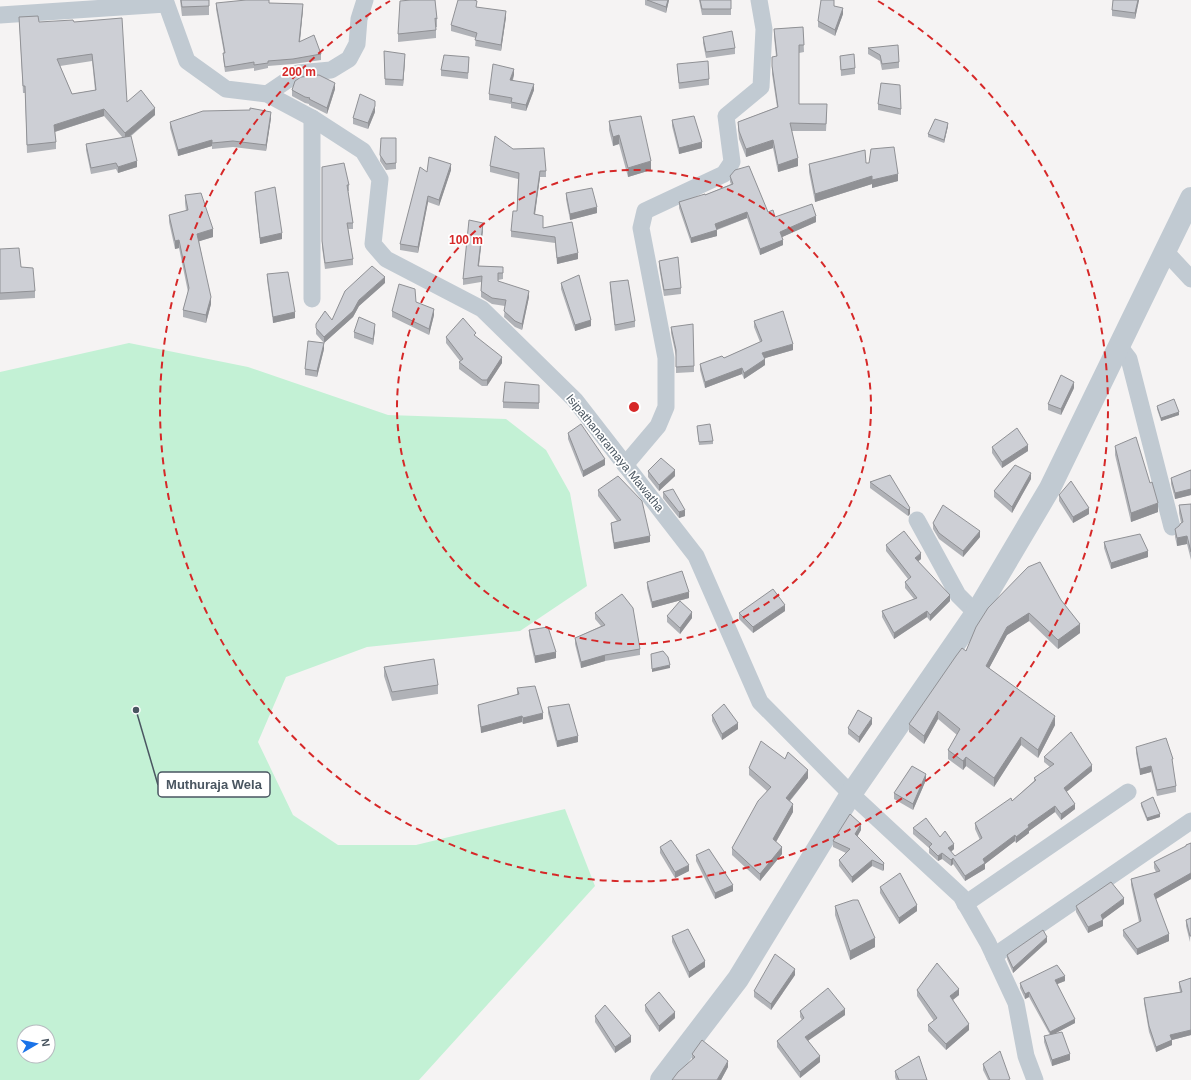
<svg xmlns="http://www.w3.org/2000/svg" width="1191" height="1080" viewBox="0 0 1191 1080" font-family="Helvetica,sans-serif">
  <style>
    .green { fill: #c3f1d5; fill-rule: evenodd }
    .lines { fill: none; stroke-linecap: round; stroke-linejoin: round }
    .minor { stroke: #c1cad2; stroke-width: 17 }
    .tertiary { stroke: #c1cad2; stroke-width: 22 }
    .wall { fill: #b0b2b7; fill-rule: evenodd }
    .shaded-wall { fill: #909195 }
    .building { fill: #cdcfd5; stroke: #909195; fill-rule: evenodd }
    .ring { fill: none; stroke: #d62828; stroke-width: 2; stroke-dasharray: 7 5 }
    .labels { text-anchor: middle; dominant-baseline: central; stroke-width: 3.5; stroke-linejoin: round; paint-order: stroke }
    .street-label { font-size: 12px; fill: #4a5661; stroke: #fff }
    .centre { fill: #d62828; stroke: #fff; stroke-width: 2 }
    .ring-label { font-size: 12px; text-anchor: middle; font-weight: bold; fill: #d62828; stroke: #fff; stroke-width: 3.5; stroke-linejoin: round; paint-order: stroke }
    .leader { fill: none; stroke: #4a5661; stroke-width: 1.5 }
    .callout-dot { fill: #4a5661; stroke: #fff; stroke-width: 1.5 }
    .callout { fill: #fff; stroke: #4a5661; stroke-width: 1.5 }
    .callout-label { font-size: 13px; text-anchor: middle; font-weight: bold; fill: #4a5661 }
  </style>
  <rect width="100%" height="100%" fill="#f5f3f3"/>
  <path class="green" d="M129,343l119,24 140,48 118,4 40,31 24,43 17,93 -67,45 -153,16 -81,30 -28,65 35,73 45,30h78l149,-36 30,77 -176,194h-419v-708zM24,1032h24v24h-24z"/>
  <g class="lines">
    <g class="minor">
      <path d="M165,0l22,61 39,28 41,5 45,24 51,33 17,28 -7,65 13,15 96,50 93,91 121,156 64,146 91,92 110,102 27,47 28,60 10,53 9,24"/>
      <path d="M0,15l166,-11"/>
      <path d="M267,94l31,-21 33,-3 18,-11 8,-15 2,-25 6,-19"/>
      <path d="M312,118v181"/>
      <path d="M1165,251l26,28"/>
      <path d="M1119,346l10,13 43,168"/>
      <path d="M625,465l33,-39 8,-19v-49l-25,-130 4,-17 79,-37 8,-12 -6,-46 35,-29 3,-58 -5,-29"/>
      <path d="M917,520l41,75 18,18"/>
      <path d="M965,904l163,-112"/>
      <path d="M994,956l197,-135"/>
    </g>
    <path class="tertiary" d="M661,1080l77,-101 113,-185 125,-181 74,-125 141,-290"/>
  </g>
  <g class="wall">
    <path d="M180,0h29v15l-27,1z"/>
    <path d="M435,0l2,19v8h-1v11l-38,4v-8z"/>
    <path d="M645,0h24l-3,13 -21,-8z"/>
    <path d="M699,0h32v15h-29z"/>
    <path d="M1139,0l-4,19 -23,-3v-6z"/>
    <path d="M216,3h53l34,6 -3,33 21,12v6l-28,4 -25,2v2l-14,3v-3l-29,4 -2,-14v-5h1l-8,-44z"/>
    <path d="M834,6l9,8 -8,22 -17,-9v-6z"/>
    <path d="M477,7l29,10 -5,34 -26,-5 1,-8 -25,-7v-6z"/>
    <path d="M19,17l20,5h35l53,80 28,13 -25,22 7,30 -19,6 -2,-4 -25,5 -5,-24v-6l37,-6 -19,-22 -49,16 1,10v7l-29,4 -2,-60h-2zM92,61l3,29 -23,4 -12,-28z"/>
    <path d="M803,27l1,25 -5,1v51l28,8 -1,19h-34l6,35 -20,6 -5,-24 -27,9 -7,-18 -1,-10v-7l39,-15 -5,-33v-8l4,-10 -2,-19v-8z"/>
    <path d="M703,37l32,11v6l-29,4 -3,-15z"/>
    <path d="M868,48l31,14v6l-17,2 -2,-9 -12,-7z"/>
    <path d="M384,51l21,9 -2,26 -18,-1z"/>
    <path d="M840,56l15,12v6l-14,2z"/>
    <path d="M469,57l-1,22 -27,-3v-6z"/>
    <path d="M677,64l32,15v6l-30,4z"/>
    <path d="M514,75l-1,5 21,10 -8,21 -15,-3v-4l-22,-4v-6z"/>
    <path d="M335,89l-8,25 -18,-9v-1l-4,-1 -13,-7v-6z"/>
    <path d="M878,104l23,5v6l-23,-5z"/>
    <path d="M375,112l-7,17 -15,-5v-6z"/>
    <path d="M271,118l-5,33 -33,-4 -21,2v-3l-34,10 -8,-28v-6z"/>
    <path d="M672,120l30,28 -23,6 -7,-28z"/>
    <path d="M609,121l42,49 -23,7 -9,-33 -6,2 -4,-16z"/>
    <path d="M948,126l-4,17 -16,-6v-3z"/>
    <path d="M381,138h15v31l-10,1 -6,-9z"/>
    <path d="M513,149l33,22v6h-6l-5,38 8,13 29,-6 6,37 -21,5 -2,-21 -44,-6v-6l6,-20 1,-32 -28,-7v-6z"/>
    <path d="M866,163l32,18 -26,7v-4l-57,18 -6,-30v-8z"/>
    <path d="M322,167l27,18v6h-1l5,32v6h-5l5,30v6l-28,4 -3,-22z"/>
    <path d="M451,170l-12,36 -11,-4 -10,51 -18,-3v-6l27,-72z"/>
    <path d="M730,176l38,36 7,5 41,5 -34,15 1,8 -23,10 -13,-37 -30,12v6l-26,7 -12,-35v-6l26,-7 26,-11 -1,-2z"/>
    <path d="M255,192l27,47 -22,5 -5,-46z"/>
    <path d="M566,193l31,20 -27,7 -4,-21z"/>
    <path d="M185,195l28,42 -14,4 12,63 -5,19 -23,-6v-7l5,-18 -9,-44 -4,1 -6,-27v-7l17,-4 -1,-8z"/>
    <path d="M483,229l-4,37 24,1v12l-5,1v1l31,16 -7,33 -7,-3 -11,-10 1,-11 -13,-2 -11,-7v-15l-18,3v-6z"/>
    <path d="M0,249l21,18 14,24v7l-35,2z"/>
    <path d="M659,261l22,27v6l-17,2 -5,-29z"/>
    <path d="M267,274l28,44 -22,5 -6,-43z"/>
    <path d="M610,282l25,39v6l-20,4 -5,-43z"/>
    <path d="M385,283l-26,23 -6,11 -29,26 -8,-9v-10l16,-4z"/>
    <path d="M561,283l30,43 -16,5 -14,-42z"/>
    <path d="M416,302l18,13 -5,20 -37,-18v-6z"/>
    <path d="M754,321l39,29 -28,8v7l-21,14 -2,-5 -37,14 -5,-18v-6l24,-6 36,-16 -6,-15z"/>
    <path d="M671,327l23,39v6l-18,1v-17l-5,-23z"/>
    <path d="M375,330l-2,15 -19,-7v-6z"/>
    <path d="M446,337h30l26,26 -15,23h-5l-23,-17v-7l1,-1 -14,-18z"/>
    <path d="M324,349l-7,28 -12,-2v-6z"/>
    <path d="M539,385v24l-36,-1v-6z"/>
    <path d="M1074,388l-13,27 -13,-5v-6z"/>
    <path d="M1157,406l22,9 -18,6 -4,-12z"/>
    <path d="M697,426l16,15v3l-14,1z"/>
    <path d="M568,433l37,32 -22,12 -15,-38z"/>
    <path d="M1115,446l43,66 -27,10 -16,-67z"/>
    <path d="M992,447l36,4 -26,17 -10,-15z"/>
    <path d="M1191,470v25l-16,4 -4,-15v-6z"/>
    <path d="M648,471l27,5 -16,15 -11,-14z"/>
    <path d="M890,475l20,39 -2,2 -38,-28v-6z"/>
    <path d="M1031,479l-19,34 -18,-16v-6z"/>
    <path d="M598,490l52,52 -36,7 -3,-20v-6l6,-2 -19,-25z"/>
    <path d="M663,492l22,24 -6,2 -16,-20z"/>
    <path d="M1059,495l30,19 -16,9 -14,-22z"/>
    <path d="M1191,504v56l-4,-16 -10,2 -2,-9v-8l4,-3 2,-3 -2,-10v-8z"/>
    <path d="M933,523l47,14 -17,20 -24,-18 -6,-10z"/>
    <path d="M1104,542l44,15 -37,12 -7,-21z"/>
    <path d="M886,545l35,14 -3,2 32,40 -20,20 -3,-4 -33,22 -12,-22v-6l32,-12 -9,-11v-6l3,-3 -22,-28z"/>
    <path d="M647,582l42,16 -37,10 -5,-20z"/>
    <path d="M1061,600l19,33 -22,16 -29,-28 -22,14 -18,33 66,57 -17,33 -17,-13 -27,42 -28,-21 -3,4 -15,-11v-9l9,-15 -19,-16 -14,25 -15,-12v-8l57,-73 10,-24z"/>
    <path d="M785,611l-32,22 -14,-14v-6z"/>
    <path d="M595,613l45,36v6l-35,6 -24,7 -6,-24v-6l26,-12 -6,-7z"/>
    <path d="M667,616l25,2 -12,16 -13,-12z"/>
    <path d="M529,630l27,28 -21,5 -6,-27z"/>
    <path d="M384,667l54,18v9l-46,7 -8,-25z"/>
    <path d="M517,688l26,31 -20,5 -1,-2 -41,11 -3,-22v-6l39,-10z"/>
    <path d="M548,707l30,35 -21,5 -9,-34z"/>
    <path d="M712,715l26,14 -16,11 -10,-19z"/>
    <path d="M872,724l-13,19 -11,-9v-6z"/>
    <path d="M1136,747l40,39v6l-19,4 -6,-24 -11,3 -4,-22z"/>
    <path d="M1044,757l48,14 -26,21 9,17 -14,11 -6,-8 -26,19v2l-13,10 -1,-2 -30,23v5l-20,12 -12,-17 -2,2 -9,-7 -4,2 -9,-8v-5l-16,-14v-6l27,9 14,12 -3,3 4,4 25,-16 -5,-11v-6l37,-22 22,-20v-3l16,-11 -6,-5z"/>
    <path d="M749,768l59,10 -18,23 3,11 -17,30 6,12 -22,27 -28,-26v-7l35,-57 -18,-16z"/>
    <path d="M926,780l-13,30 -19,-11v-6z"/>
    <path d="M1141,803l19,14 -13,4 -6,-15z"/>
    <path d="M861,830l-4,7 27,26v6l-1,2 -11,-5 -20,17 -13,-17v-6l7,-7 -13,-6v-6z"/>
    <path d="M1191,843v36l-35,20 13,42 -32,14 -14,-19v-6l16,-8 -8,-37v-6l25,-7 -2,-4v-6l32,-15v-2z"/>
    <path d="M660,847l29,24 -14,7 -15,-25z"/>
    <path d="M696,855l37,36 -18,8 -19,-38z"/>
    <path d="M880,887l37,24 -18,13 -19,-31z"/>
    <path d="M1124,904l-21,15v7l-15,7 -12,-21v-6z"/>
    <path d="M835,906l40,41 -25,13 -15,-45z"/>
    <path d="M1191,918l-1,24 -4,-16v-6z"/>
    <path d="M672,936l33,31 -16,11 -17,-36z"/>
    <path d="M1047,942l-34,31 -6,-14v-4z"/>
    <path d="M795,975l-24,35 -17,-13v-6z"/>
    <path d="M1191,978v57l-19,5v5l-16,7 -7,-20 -5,-29v-5l36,-6 -1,-5v-5z"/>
    <path d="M1065,981l-8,3 18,39 -19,10 14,27 -18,6 -8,-24v-6l6,-1 -21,-38 -4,2 -5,-11v-5z"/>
    <path d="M917,990l42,5 -6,5 16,30 -23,20 -18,-19v-6l6,-4 -17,-25z"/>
    <path d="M645,1005l30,13 -16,14 -14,-21z"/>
    <path d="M800,1011l45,4 -37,25 12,22 -20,16 -23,-31v-6l25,-21 -2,-3z"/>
    <path d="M595,1016l36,26 -16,11 -20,-31z"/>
    <path d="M692,1054l36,13 -7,13h-49l20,-20z"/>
    <path d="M983,1064l27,16h-22l-5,-10z"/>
    <path d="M895,1071l32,9h-31l-1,-3z"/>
  </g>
  <g class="shaded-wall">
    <path d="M668,0h1l-3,13v-6z"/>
    <path d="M1138,0h1l-4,19v-6z"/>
    <path d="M303,4v5l-4,39v-6z"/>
    <path d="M843,8v6l-8,22v-6z"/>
    <path d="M506,11v6l-5,34v-6z"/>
    <path d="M405,54v6l-2,26v-6z"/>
    <path d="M514,69v6l-4,11v-6z"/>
    <path d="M335,83v6l-8,25v-6z"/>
    <path d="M534,84v6l-8,21v-6z"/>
    <path d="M375,106v6l-7,17v-6z"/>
    <path d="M155,108v7l-30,25v-7z"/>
    <path d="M104,109v7l-50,16v-7z"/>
    <path d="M271,112v6l-5,33v-6z"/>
    <path d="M948,123v3l-4,17v-3z"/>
    <path d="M619,135v9l-6,2v-9z"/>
    <path d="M212,140v6l-34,10v-6z"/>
    <path d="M773,140v8l-27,9v-8z"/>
    <path d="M702,142v6l-23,6v-6z"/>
    <path d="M798,158v8l-20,6v-7z"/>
    <path d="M137,161v6l-19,6v-6z"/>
    <path d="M651,161v9l-23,7v-9z"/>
    <path d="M451,164v6l-12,36v-6z"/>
    <path d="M540,171v6l-6,43v-6z"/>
    <path d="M898,174v7l-26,7v-8z"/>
    <path d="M872,176v8l-57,18v-8z"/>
    <path d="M428,196v6l-10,51v-6z"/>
    <path d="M597,207v6l-27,7v-6z"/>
    <path d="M747,212v6l-32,12v-6z"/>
    <path d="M816,216v6l-36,16v-6z"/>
    <path d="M483,223v6l-5,43v-6z"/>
    <path d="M213,229v8l-16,5v-8z"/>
    <path d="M717,230v6l-26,7v-5z"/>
    <path d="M282,233v6l-22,5v-6z"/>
    <path d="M179,240v8l-4,1v-8z"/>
    <path d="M783,240v5l-23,10v-6z"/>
    <path d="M578,253v6l-21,5v-6z"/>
    <path d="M385,277v6l-26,23 -6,11 -29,26v-6l35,-37z"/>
    <path d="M529,291v6l-7,33v-6z"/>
    <path d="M211,297v7l-5,19v-8z"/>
    <path d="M434,309v6l-5,20v-6z"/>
    <path d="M295,312v6l-22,5v-6z"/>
    <path d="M591,320v6l-16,5v-6z"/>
    <path d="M375,324v6l-2,15v-6z"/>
    <path d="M324,343v6l-7,28v-6z"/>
    <path d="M793,344v6l-31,9v-6z"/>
    <path d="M502,357v6l-15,23v-6z"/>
    <path d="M765,359v6l-21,14v-6z"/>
    <path d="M742,368v6l-37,14v-6z"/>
    <path d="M1074,382v6l-13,27v-6z"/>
    <path d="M1179,412v3l-18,6v-3z"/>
    <path d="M1028,445v6l-26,17v-6z"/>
    <path d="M605,459v6l-22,12v-6z"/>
    <path d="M675,470v6l-16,15v-6z"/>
    <path d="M1031,473v6l-19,34v-6z"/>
    <path d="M1191,489v6l-16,4v-6z"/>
    <path d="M1158,503v9l-27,10v-9z"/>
    <path d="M910,508v6l-2,2v-6z"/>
    <path d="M1089,508v6l-16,9v-6z"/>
    <path d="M685,510v6l-6,2v-6z"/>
    <path d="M980,531v6l-17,20v-6z"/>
    <path d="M650,536v6l-36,7v-6z"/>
    <path d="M1187,536v8l-10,2v-8z"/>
    <path d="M1148,551v6l-37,12v-6z"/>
    <path d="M921,553v6l-6,5v-6z"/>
    <path d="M689,592v6l-37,10v-6z"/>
    <path d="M950,595v6l-20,20v-6z"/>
    <path d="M785,605v6l-32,22v-6z"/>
    <path d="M927,611v6l-33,22v-6z"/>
    <path d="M692,612v6l-12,16v-6z"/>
    <path d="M1029,613v8l-22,14 -21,39v-8l21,-39z"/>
    <path d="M1080,624v9l-22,16v-9z"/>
    <path d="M556,652v6l-21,5v-7z"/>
    <path d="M605,655v6l-24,7v-6z"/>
    <path d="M670,665v3l-18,4v-3z"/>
    <path d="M938,711v8l-14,25v-8z"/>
    <path d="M543,713v6l-20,5v-6z"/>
    <path d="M522,716v6l-41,11v-6z"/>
    <path d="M1055,716v9l-17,33v-8z"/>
    <path d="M872,718v6l-13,19v-6z"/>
    <path d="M738,723v6l-16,11v-6z"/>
    <path d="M578,736v6l-21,5v-6z"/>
    <path d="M1021,737v8l-27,42v-9z"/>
    <path d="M966,757v9l-3,4v-9z"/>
    <path d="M1092,765v6l-28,23v-6z"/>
    <path d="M1151,766v6l-11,3v-6z"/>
    <path d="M808,770v8l-22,27v-7z"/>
    <path d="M926,774v6l-13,30v-6z"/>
    <path d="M793,804v8l-20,35v-8z"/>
    <path d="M1075,804v5l-14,11v-6z"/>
    <path d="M1055,806v6l-26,19v2l-13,10v-6l12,-12z"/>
    <path d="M1160,814v3l-13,4v-3z"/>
    <path d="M861,824v6l-6,10v-6z"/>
    <path d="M1015,835v6l-30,23v5l-20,12v-5l18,-17z"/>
    <path d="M954,844v5l-6,5v-6z"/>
    <path d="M782,847v7l-22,27v-7z"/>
    <path d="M942,853v6l-4,2v-5z"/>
    <path d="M953,858v6l-2,2v-6z"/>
    <path d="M872,860v6l-20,17v-6z"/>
    <path d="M884,863v6l-1,2v-6z"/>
    <path d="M689,865v6l-14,7v-6z"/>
    <path d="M1191,873v6l-37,21v-6z"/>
    <path d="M733,885v6l-18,8v-6z"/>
    <path d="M1124,898v6l-23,17v-6z"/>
    <path d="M917,905v6l-18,13v-6z"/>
    <path d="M1103,920v6l-15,7v-6z"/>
    <path d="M1169,934v7l-32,14v-6z"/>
    <path d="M1047,937v5l-34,31v-5z"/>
    <path d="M875,938v9l-25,13v-9z"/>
    <path d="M705,961v6l-16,11v-6z"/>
    <path d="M795,969v6l-24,35v-6z"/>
    <path d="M1065,976v5l-10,4v-5z"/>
    <path d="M959,989v6l-9,7v-6z"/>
    <path d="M1029,992v5l-4,2v-5z"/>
    <path d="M845,1009v6l-40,28v-6z"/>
    <path d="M675,1012v6l-16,14v-6z"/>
    <path d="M1075,1019v4l-25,13v-4z"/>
    <path d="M969,1024v6l-23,20v-6z"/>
    <path d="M1191,1030v5l-19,5v5l-16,7v-5l14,-12z"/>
    <path d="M631,1036v6l-16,11v-6z"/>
    <path d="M1070,1054v6l-18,6v-6z"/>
    <path d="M820,1056v6l-20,16v-6z"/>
    <path d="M728,1061v6l-7,13h-4z"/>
  </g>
  <g class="building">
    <path d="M181,0h28v6l-27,1z"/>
    <path d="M246,0h23v3l34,1 -4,38 15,-7 7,19 -28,5 -25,2v2l-14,2v-3l-29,5 -2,-14h2l-9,-50z"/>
    <path d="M411,0h24l2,19 -2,-1 1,12 -38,4 2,-33z"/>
    <path d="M458,0h16l3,1 -1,6 30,4 -5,34 -26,-5 2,-7 -26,-8z"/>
    <path d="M647,0h21l-2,7z"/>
    <path d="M700,0h31v9h-29z"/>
    <path d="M821,0h13v6l9,2 -8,22 -17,-9z"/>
    <path d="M1113,0h25l-3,13 -23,-3z"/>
    <path d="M38,16l1,6 34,-2 1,2 48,-4 5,84 14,-12 14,18 -30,25 -21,-24 -50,16 2,17 -29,3 -2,-59h-2l-4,-69zM92,54l4,36 -24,4 -15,-35z"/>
    <path d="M803,27l1,18h-5v59h28l-1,20 -36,-1 8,35 -20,7 -5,-25 -27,9 -7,-18 -1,-9 40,-15 -6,-41v-9l5,-1 -3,-27z"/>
    <path d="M732,31l3,17 -29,4 -3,-15z"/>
    <path d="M898,45l1,17 -17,2 -2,-9 -12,-7z"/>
    <path d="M384,51l21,3 -2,26 -18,-1z"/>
    <path d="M854,54l1,14 -14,2 -1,-14z"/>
    <path d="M444,55l25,2 -1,16 -27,-3z"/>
    <path d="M708,61l1,18 -30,4 -2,-19z"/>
    <path d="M493,64l21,5 -4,11 24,4 -8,21 -15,-3 1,-4 -23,-4z"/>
    <path d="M319,75l16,8 -8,25 -18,-9 1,-1 -5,-1 -13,-7 3,-9 6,-4z"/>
    <path d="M881,83l19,2 1,24 -23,-5z"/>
    <path d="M360,94l15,7v5l-7,17 -15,-5z"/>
    <path d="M250,108l21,4 -5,33 -33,-4 -21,2v-3l-34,10 -8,-28 33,-11 47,-1z"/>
    <path d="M641,116l10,45 -23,7 -9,-33 -6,2 -4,-16z"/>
    <path d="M694,116l8,26 -23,6 -7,-28z"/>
    <path d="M935,119l13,4 -4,17 -16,-6z"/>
    <path d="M131,136l6,25 -19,6 -2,-4 -25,5 -5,-24z"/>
    <path d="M495,136l18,13 31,-1 2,23h-6l-6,43 9,2v12l29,-6 6,31 -21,5 -2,-21 -44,-6 2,-20h4l2,-38 -29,-7z"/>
    <path d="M381,138h15v25l-10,1 -6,-9z"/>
    <path d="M894,147l4,27 -26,6v-4l-57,18 -6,-30 56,-14 1,13h3l2,-14z"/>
    <path d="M429,157l22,7 -12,36 -11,-4 -10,51 -18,-3 20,-77 7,5z"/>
    <path d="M344,163l5,22h-2l6,38h-6l6,36 -28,4 -3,-22v-74z"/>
    <path d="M749,166l19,46 5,-2 2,7 37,-13 4,12 -36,16 3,8 -23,9 -13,-37 -32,12 2,6 -26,8 -12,-36 26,-8v1l28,-11 -3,-8 5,-6z"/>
    <path d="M275,187l7,46 -22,5 -5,-46z"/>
    <path d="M592,188l5,19 -27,7 -4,-21z"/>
    <path d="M201,193l12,36 -16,5 14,63 -5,18 -23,-5 6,-22 -10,-48 -4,1 -6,-26 19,-5 -3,-15z"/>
    <path d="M469,220l14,3 -5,43 25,1v6h-5v8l31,10 -7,33 -7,-3 -11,-10 2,-11 -14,-2 -11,-7 1,-15 -19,3z"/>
    <path d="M19,248l2,19 12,1 2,23 -35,2v-44z"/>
    <path d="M678,257l3,31 -17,2 -5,-29z"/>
    <path d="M372,266l13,11 -26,23 -6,11 -29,26 -8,-9v-4l9,-13 7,9 13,-29z"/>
    <path d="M288,272l7,40 -22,5 -6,-43z"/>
    <path d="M579,275l12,45 -16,5 -14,-42z"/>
    <path d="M628,280l7,41 -20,4 -5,-43z"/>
    <path d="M399,284l16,5 1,13 18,7 -5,20 -37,-18z"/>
    <path d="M783,311l10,33 -31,9 3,6 -21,14 -2,-5 -37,14 -5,-18 22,-8 2,2 38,-17 -8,-20z"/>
    <path d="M359,317l16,7 -2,15 -19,-7z"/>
    <path d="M463,318l13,15 -2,2 28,22 -15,23h-5l-23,-18 4,-3 -17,-22z"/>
    <path d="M693,324l1,42 -18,1v-17l-5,-23z"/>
    <path d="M308,341l16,2 -7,28 -12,-2z"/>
    <path d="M1061,375l13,7 -13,27 -13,-5z"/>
    <path d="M505,382l34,3v18l-36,-1z"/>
    <path d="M1174,399l5,13 -18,6 -4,-12z"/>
    <path d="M581,424l24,35 -22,12 -15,-38z"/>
    <path d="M710,424l3,17 -14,1 -2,-16z"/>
    <path d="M1017,428l11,17 -26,17 -10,-15z"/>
    <path d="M1136,437l14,46 2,-1 6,21 -27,10 -16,-67z"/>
    <path d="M661,458l14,12 -16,15 -11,-14z"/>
    <path d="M1015,465l16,8 -19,34 -18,-16z"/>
    <path d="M1191,470v19l-16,4 -4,-15z"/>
    <path d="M890,475l20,33 -2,2 -38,-28z"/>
    <path d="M618,476l24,25 8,35 -36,7 -3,-20 10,-3 -23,-30z"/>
    <path d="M1071,481l18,27 -16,9 -14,-22z"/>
    <path d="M673,489l12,21 -6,2 -16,-20z"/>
    <path d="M1191,504v48l-4,-16 -10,2 -2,-9 4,-3 2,-3 2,-1 -4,-17z"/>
    <path d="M943,505l37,26 -17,20 -24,-18 -6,-10z"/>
    <path d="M904,531l17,22 -6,5 35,37 -20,20 -3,-4 -33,22 -12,-22 35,-13 -12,-16 6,-5 -25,-32z"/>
    <path d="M1140,534l8,17 -37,12 -7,-21z"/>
    <path d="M1040,562l21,38 19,24 -22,16 -29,-27 -22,14 -21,39 69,50 -17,34 -17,-13 -27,41 -28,-21 -3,4 -15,-11 12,-21 -22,-18 -14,25 -15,-12 47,-68 6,-8 4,3 10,-24 12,-19 40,-41z"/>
    <path d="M682,571l7,21 -37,10 -5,-20z"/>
    <path d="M773,589l12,16 -32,22 -14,-14z"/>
    <path d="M622,594l11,14 7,41 -35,6 -24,7 -6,-24 30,-13 -10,-12z"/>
    <path d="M680,601l12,11 -12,16 -13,-12z"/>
    <path d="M548,627l8,25 -21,4 -6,-26z"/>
    <path d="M663,651l5,6 2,8 -18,4 -1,-15z"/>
    <path d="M434,659l4,26 -46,7 -8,-25z"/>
    <path d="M535,686l8,27 -20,5 -1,-2 -41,11 -3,-22 41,-11 -2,-6z"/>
    <path d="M569,704l9,32 -21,5 -9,-34z"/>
    <path d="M724,704l14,19 -16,11 -10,-19z"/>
    <path d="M858,710l14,8 -13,19 -11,-9z"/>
    <path d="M1071,732l21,33 -28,23 11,16 -14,10 -6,-8 -27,19 1,2 -13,10 -1,-2 -32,24 2,4 -20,13 -12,-18 -2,2 -9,-7 -4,3 -9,-9 3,-3 -19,-16 13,-10 14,19 5,-6 9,13 -6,4 7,8 27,-18 -7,-15 36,-25 1,3 24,-21 -2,-2 20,-14 -10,-7z"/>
    <path d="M1166,738l7,21h-1l4,27 -19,4 -6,-24 -11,3 -4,-22z"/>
    <path d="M761,741l24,18 3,-7 20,18 -22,28 7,6 -20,35 9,8 -22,27 -28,-26 26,-47 13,-14 -22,-19z"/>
    <path d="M912,766l14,8 -13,30 -19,-11z"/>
    <path d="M1153,797l7,17 -13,4 -6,-15z"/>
    <path d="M850,814l11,10 -6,10 29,29 -1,2 -11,-5 -20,17 -13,-17 11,-11 -17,-8z"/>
    <path d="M671,840l18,25 -14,7 -15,-25z"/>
    <path d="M1191,843v30l-37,21 15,40 -32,15 -14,-19 18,-9 -10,-42 29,-8 -6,-9 32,-16v-1z"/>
    <path d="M709,849l24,36 -18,8 -19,-38z"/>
    <path d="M900,873l17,32 -18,13 -19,-31z"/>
    <path d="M1111,882l13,16 -23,17 2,5 -15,7 -12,-21z"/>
    <path d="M853,900h5l17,38 -25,13 -15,-45z"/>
    <path d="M1191,918v18h-1l-4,-16z"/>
    <path d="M688,929l17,32 -16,11 -17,-36z"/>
    <path d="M1043,930l4,7 -34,31 -6,-13z"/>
    <path d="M775,954l20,15 -24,35 -17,-13z"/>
    <path d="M937,963l22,26 -9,7 19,28 -23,20 -18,-19 9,-7 -20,-28z"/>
    <path d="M1057,965l8,11 -10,4 20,39 -25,13 -21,-40 -4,2 -5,-11z"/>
    <path d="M1191,978v52l-21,5 2,5 -16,7 -7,-21 -5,-28 38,-6 -3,-10z"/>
    <path d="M828,988l17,21 -40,28 15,19 -20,16 -23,-31 27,-23 -4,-7z"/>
    <path d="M659,992l16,20 -16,14 -14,-21z"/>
    <path d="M605,1005l26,31 -16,11 -20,-31z"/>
    <path d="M1062,1032l8,22 -18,6 -8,-24z"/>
    <path d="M702,1040l26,21 -11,19h-45l6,-8 17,-15 -3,-3z"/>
    <path d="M1000,1051l10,28 -2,1h-18l-7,-16z"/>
    <path d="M919,1056l8,24h-28l-4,-9z"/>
  </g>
  <g class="ring">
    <circle cx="634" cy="407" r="237"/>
    <path d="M878 1A474 474 0 1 1 390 1"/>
  </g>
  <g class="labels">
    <g class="street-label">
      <text transform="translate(615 453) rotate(51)">Isipathanaramaya Mawatha</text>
    </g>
  </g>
  <circle cx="634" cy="407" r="6" class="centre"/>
  <g class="ring-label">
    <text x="299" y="76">200 m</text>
    <text x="466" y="244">100 m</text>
  </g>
  <path class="leader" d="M136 710L158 785"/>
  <circle class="callout-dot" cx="136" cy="710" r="4"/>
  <rect class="callout" x="158" y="772" width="112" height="25" rx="4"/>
  <g class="callout-label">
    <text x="214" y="789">Muthuraja Wela</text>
  </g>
  <g transform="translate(36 1044) rotate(81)"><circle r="19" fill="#ffffff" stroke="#b7bbc0"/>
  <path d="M0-3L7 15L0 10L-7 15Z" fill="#1a73e8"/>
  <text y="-6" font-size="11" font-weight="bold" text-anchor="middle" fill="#4a5661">N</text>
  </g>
</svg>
